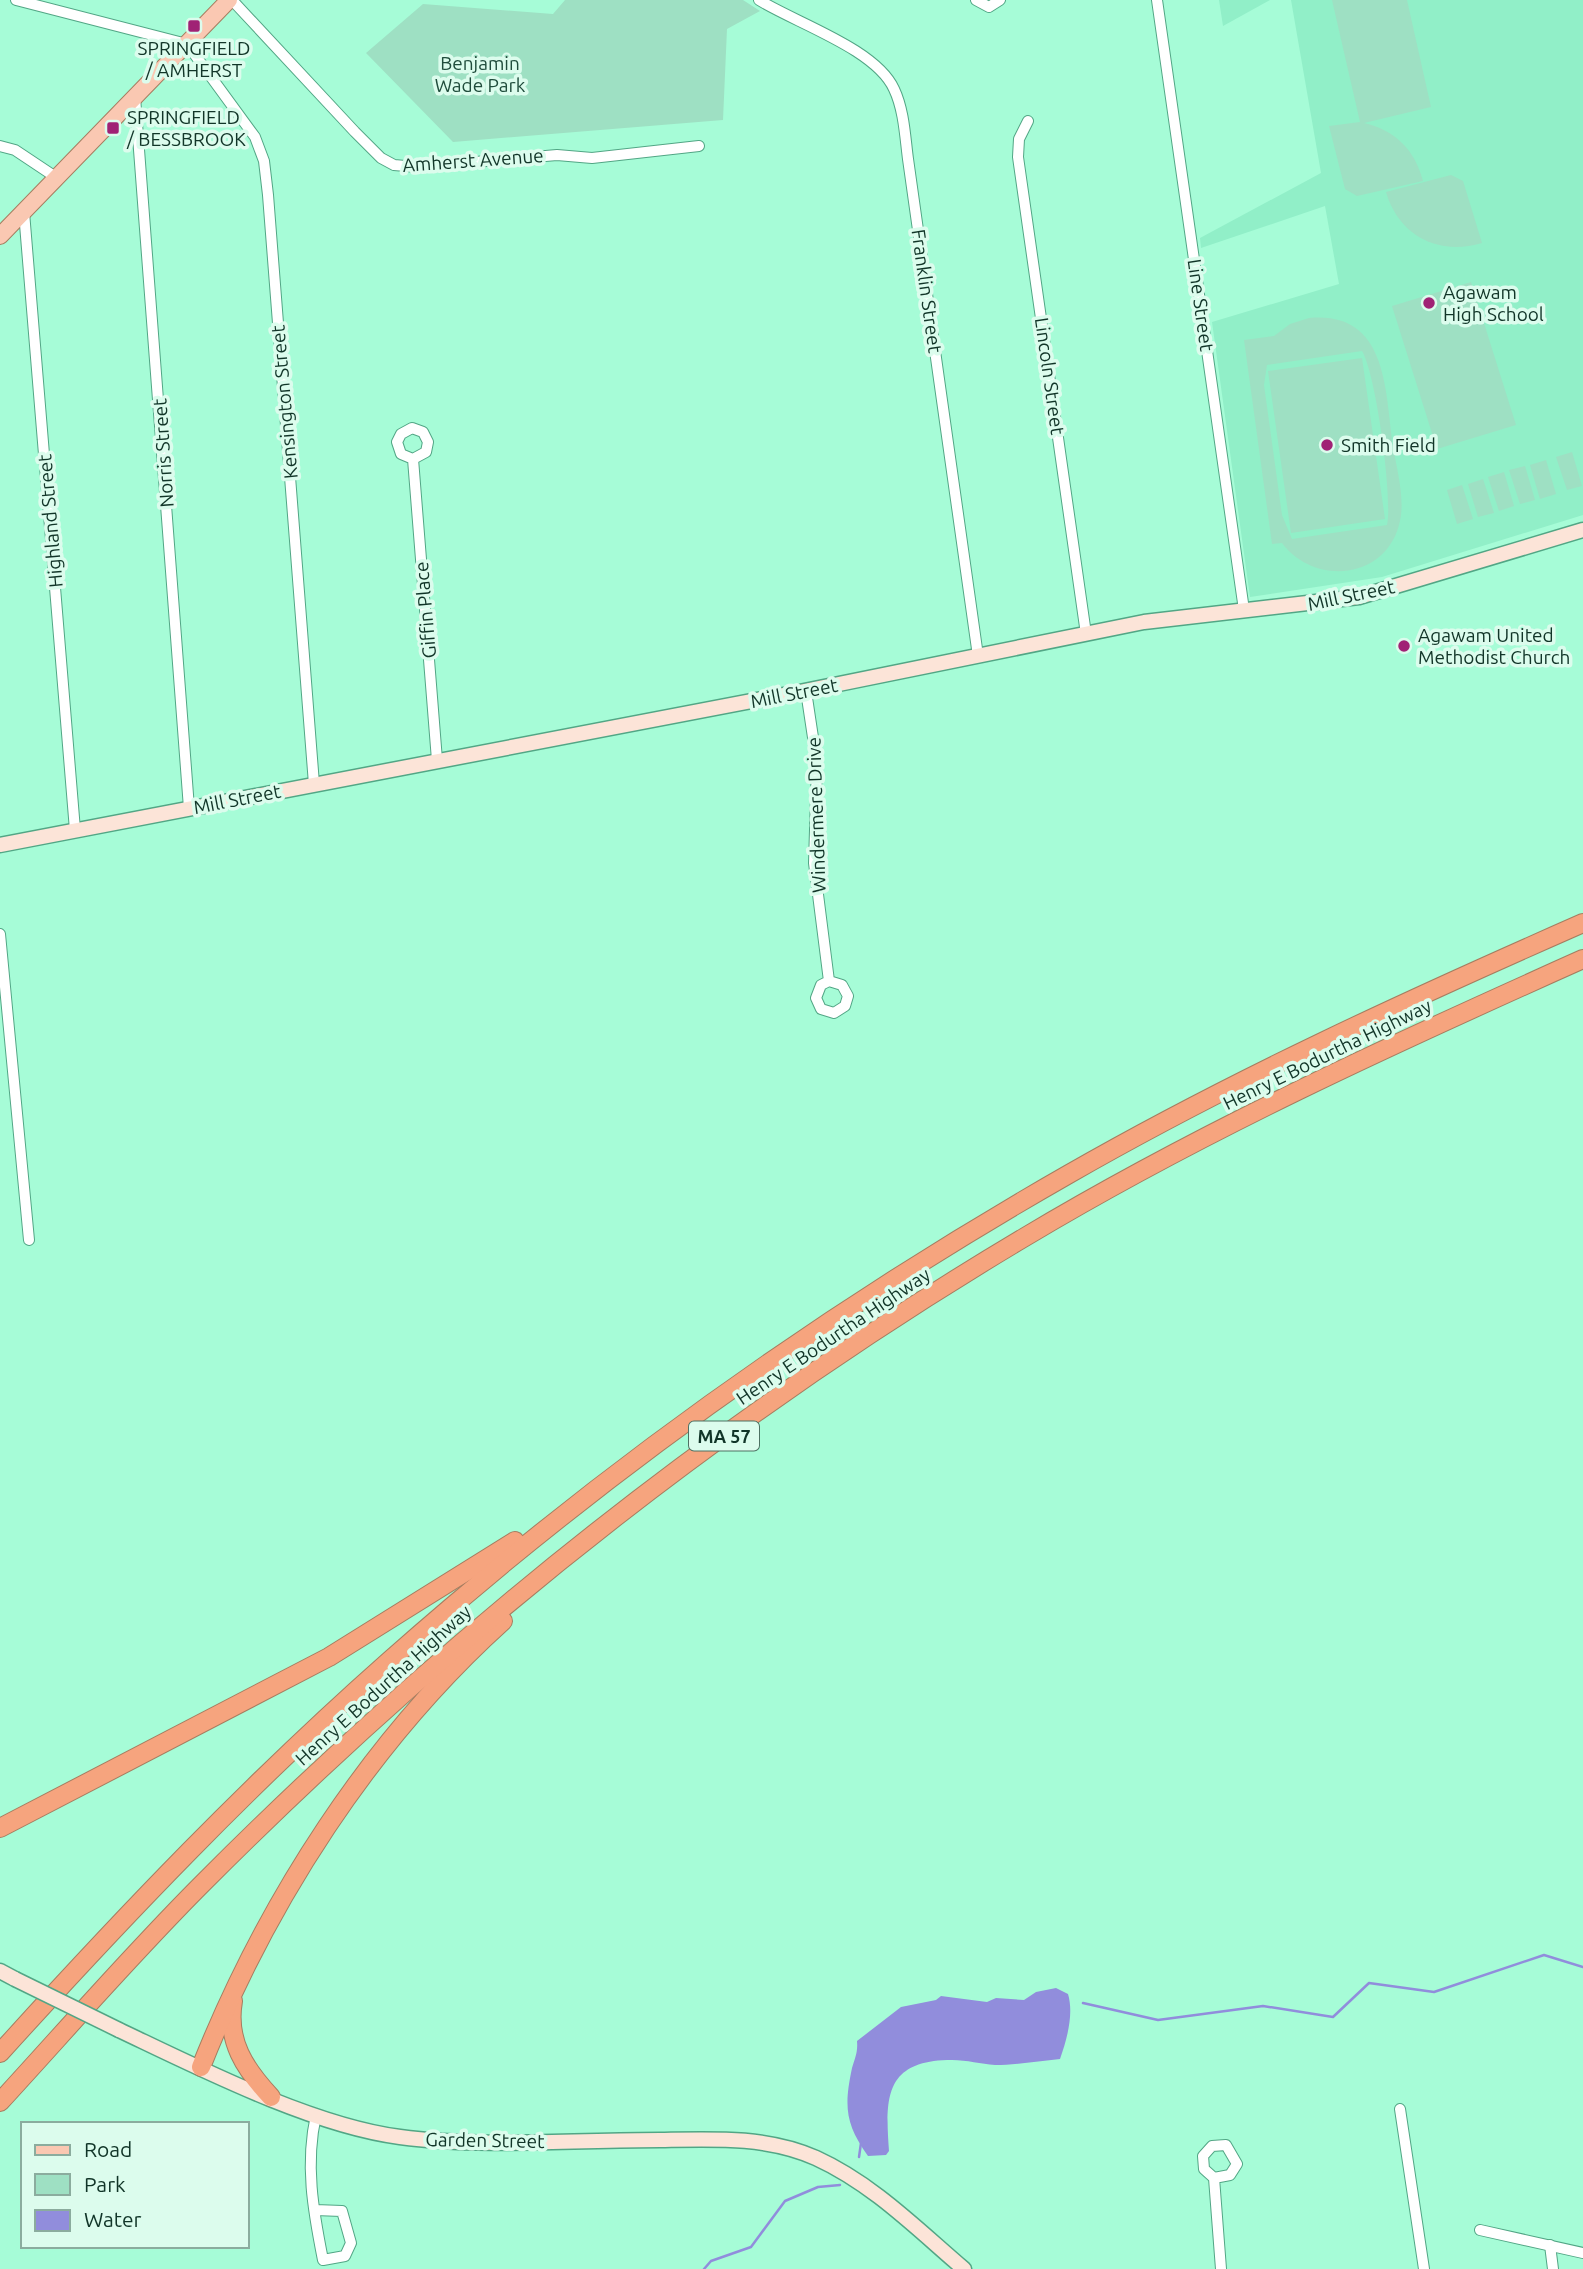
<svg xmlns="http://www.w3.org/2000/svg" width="1583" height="2269" viewBox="0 0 1583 2269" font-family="Ubuntu,sans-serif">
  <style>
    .built { fill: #91efc8 }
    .green { fill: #9ee0c3; fill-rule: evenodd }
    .water { fill: #918ddc }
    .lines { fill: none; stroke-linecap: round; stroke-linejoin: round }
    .stream { stroke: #918ddc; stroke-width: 2.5 }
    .street-casing { stroke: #52a685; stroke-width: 12 }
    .secondary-casing { stroke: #52a685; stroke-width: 17 }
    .primary-casing { stroke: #a67d60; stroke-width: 18 }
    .highway-casing { stroke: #a67d60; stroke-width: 20 }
    .street { stroke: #fff; stroke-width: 10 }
    .secondary { stroke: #fce4d8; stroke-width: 14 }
    .primary { stroke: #fac8b2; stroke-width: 16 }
    .highway { stroke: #f6a47e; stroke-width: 18 }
    .secondary-bridge-casing { stroke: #52a685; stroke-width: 17; stroke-linecap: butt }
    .secondary-bridge { stroke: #fce4d8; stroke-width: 14 }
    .poi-dot { fill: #a02275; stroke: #dcfced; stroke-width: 2.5 }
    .labels { text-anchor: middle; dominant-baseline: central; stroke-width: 7; stroke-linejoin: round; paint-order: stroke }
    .shield { fill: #dcfced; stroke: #4e7163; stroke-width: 2 }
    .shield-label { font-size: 18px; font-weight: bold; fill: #113528 }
    .poi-label { font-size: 19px; fill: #113528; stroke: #dcfced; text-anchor: start }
    .park-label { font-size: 19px; fill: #204d3c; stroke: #dcfced }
    .street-label { font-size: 19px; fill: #113528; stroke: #dcfced }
  </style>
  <rect width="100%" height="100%" fill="#a6fcd7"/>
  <g class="built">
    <path d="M1219,0h51l-47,26z"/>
    <path d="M1291,0h292v515l-201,62 -132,20 -38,-275 127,-38 -14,-78 -124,42 -1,-10 121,-65z"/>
  </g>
  <g class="green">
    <path d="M565,0h178l17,11 -33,18 -4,91 -270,22 -87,-89 57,-49 130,10z"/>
    <path d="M1332,0h75l24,107 -67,16c31,7 51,27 59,58l-66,15 -12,-7 -16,-63 31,-4z"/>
    <path d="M1451,175l12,6 19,62c-44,13 -83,-7 -96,-51z"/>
    <path d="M1471,282l45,143 -79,24 -45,-143z"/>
    <path d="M1309,318c79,-7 76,72 84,128 4,25 13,55 6,79 -15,56 -86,60 -117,18l-10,1 -28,-204 30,-4 16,-12zM1362,351c14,23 31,147 25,174l-95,14 -10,-24 -18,-130 3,-20z"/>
    <path d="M1362,358l23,161 -94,14 -23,-162z"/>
    <path d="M1572,452l10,34 -15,4 -11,-33z"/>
    <path d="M1546,460l10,34 -16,5 -10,-34z"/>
    <path d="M1525,466l10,34 -15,4 -11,-34z"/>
    <path d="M1504,472l10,34 -15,5 -11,-34z"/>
    <path d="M1483,479l11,34 -16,4 -10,-33z"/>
    <path d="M1462,485l11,34 -16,5 -10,-34z"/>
  </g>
  <path class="water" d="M1056,1988l12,6c6,20 -1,45 -8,65 -21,2 -44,6 -65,6 -14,-1 -28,-5 -43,-5 -67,0 -67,37 -63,91l-3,4 -18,1c-23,-32 -24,-50 -16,-88 3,-10 6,-16 5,-27l44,-34 35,-7 5,-4 46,6 9,-4 28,2 12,-8z"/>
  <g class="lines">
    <g class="stream">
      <path d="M1083,2003l75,17 105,-14 70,11 36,-34 65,9 110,-37 39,12"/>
      <path d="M859,2157l2,-14"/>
      <path d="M704,2269l7,-8 40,-14 34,-46 33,-14 22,-2"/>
    </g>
    <defs>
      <g id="street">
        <path d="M16,0l171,44 68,93 9,24 4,34 46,589"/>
        <path d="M232,0l123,132 26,26 13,7 23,2 140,-12 35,3 107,-12"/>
        <path d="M759,0c37,23 117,49 135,89 10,21 11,47 14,70l70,497"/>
        <path d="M976,0l13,7 11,-7"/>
        <path d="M1157,0l87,610"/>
        <path d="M135,97l54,711"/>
        <path d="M1028,121l-9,18 -1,18 68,477"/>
        <path d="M0,146l15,4 42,28"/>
        <path d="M24,212l51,618"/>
        <path d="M413,459l-12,-5 -4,-12 4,-8 11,-6 11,4 5,10 -2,10 -13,7 24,301"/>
        <path d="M806,691l11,73 -3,99 15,118 -8,4 -5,13 5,11 13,4 11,-7 3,-10 -6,-11 -13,-4"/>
        <path d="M0,934l29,306"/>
        <path d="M1400,2109l24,160"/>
        <path d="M1214,2178l16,-3 7,-11 -11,-19 -14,1 -9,10 1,13 10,9 7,91"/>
        <path d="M315,2210l27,1 9,32 -6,13 -22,4c-10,-50 -18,-96 -7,-145"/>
        <path d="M1480,2230l103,23"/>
        <path d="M1550,2245l3,24"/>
      </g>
      <g id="secondary">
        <path d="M0,845l804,-154 340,-69 215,-25 224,-67"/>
        <path d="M0,1971l15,8"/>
        <path d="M119,2030c80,38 194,96 281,107 80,11 178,3 260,3 52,-1 107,-4 156,18 57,26 101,71 148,111"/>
      </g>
      <path id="primary" d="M0,236l229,-236"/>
      <g id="highway">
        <path d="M0,1828l329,-171 186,-116"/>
        <path d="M233,2001c-7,40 12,68 38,96"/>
        <path d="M0,2053c124,-137 251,-270 389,-392 209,-185 438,-349 680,-487 166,-95 339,-174 514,-251"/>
        <path d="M201,2067c66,-166 169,-326 302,-446"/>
        <path d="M0,2102c67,-73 132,-148 202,-218 247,-248 522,-468 823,-647 179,-107 368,-193 558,-278"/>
      </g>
    </defs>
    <use href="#street" class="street-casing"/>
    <use href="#secondary" class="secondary-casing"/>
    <use href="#primary" class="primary-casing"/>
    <use href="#highway" class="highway-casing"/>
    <use href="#street" class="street"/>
    <use href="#secondary" class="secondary"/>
    <use href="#primary" class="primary"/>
    <use href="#highway" class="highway"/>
    <defs>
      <path id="secondary-bridge" d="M15,1979l104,51"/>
    </defs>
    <use href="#secondary-bridge" class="secondary-bridge-casing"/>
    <use href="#secondary-bridge" class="secondary-bridge"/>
  </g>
  <g class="poi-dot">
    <rect x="187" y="19" width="14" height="14" rx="3.5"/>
    <rect x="106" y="121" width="14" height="14" rx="3.5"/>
    <circle cx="1429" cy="303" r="7"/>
    <circle cx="1327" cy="445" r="7"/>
    <circle cx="1404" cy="646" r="7"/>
  </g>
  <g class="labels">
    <rect class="shield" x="689" y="1421.5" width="70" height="29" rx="5"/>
    <g class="shield-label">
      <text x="724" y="1436">MA 57</text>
    </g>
    <g class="poi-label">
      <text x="194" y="48" text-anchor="middle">SPRINGFIELD<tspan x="194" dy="22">/ AMHERST</tspan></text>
      <text x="127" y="117">SPRINGFIELD<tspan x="127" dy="22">/ BESSBROOK</tspan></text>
      <text x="1443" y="292">Agawam<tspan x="1443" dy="22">High School</tspan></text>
      <text x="1341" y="445">Smith Field</text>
      <text x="1418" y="635">Agawam United<tspan x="1418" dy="22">Methodist Church</tspan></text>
    </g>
    <g class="park-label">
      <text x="480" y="63">Benjamin<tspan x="480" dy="22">Wade Park</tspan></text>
    </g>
    <g class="street-label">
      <text transform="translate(473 160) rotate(-4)">Amherst Avenue</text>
      <text transform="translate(927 291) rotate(82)">Franklin Street</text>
      <text transform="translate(1201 305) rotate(82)">Line Street</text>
      <text transform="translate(1050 376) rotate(82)">Lincoln Street</text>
      <text transform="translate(284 402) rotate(-95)">Kensington Street</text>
      <text transform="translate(163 453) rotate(-94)">Norris Street</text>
      <text transform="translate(50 521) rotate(-95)">Highland Street</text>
      <text transform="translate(1351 595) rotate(-12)">Mill Street</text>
      <text transform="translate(425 610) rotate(-95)">Giffin Place</text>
      <text transform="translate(794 693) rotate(-11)">Mill Street</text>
      <text transform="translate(237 799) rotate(-11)">Mill Street</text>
      <text transform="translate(816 815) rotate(-92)">Windermere Drive</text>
      <text transform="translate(1327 1054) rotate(-26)">Henry E Bodurtha Highway</text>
      <text transform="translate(833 1336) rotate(-34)">Henry E Bodurtha Highway</text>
      <text transform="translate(383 1685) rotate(-42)">Henry E Bodurtha Highway</text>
      <text transform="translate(485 2140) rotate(1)">Garden Street</text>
    </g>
  </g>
  <rect x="21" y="2122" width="228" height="126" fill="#dcfced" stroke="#8bac9e" stroke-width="2"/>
  <rect x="35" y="2145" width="35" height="10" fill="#fac8b2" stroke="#8bac9e" stroke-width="2"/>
  <text x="84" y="2157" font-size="21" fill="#113528">Road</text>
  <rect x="35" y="2174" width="35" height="21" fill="#9ee0c3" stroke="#8bac9e" stroke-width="2"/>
  <text x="84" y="2192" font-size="21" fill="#113528">Park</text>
  <rect x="35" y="2210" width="35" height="21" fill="#918ddc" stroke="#8bac9e" stroke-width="2"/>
  <text x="84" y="2227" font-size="21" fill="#113528">Water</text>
</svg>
